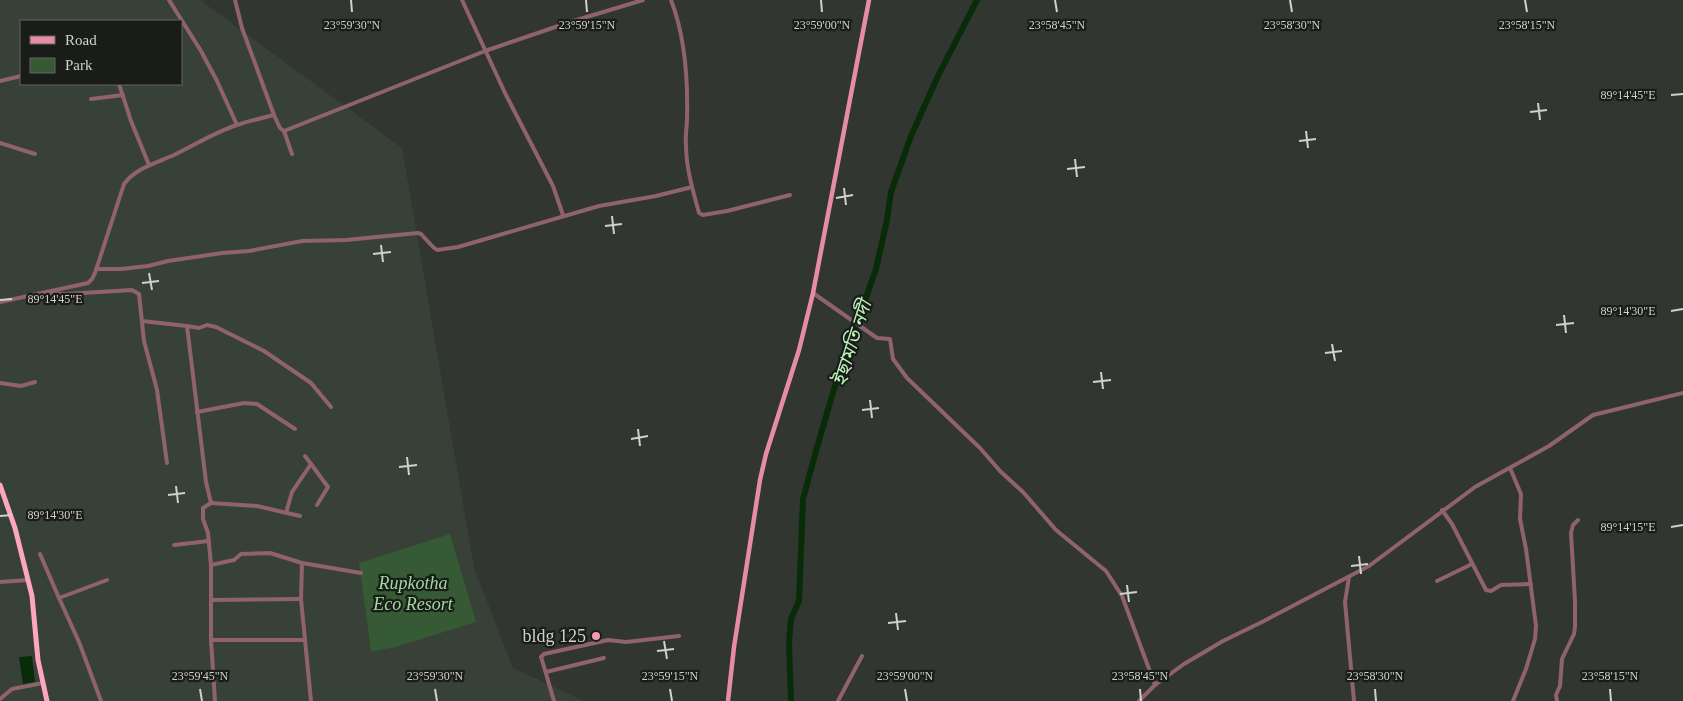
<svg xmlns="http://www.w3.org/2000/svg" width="1683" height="701" viewBox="0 0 1683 701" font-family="'Times New Roman','Noto Sans Bengali',serif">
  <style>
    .built { fill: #384137; fill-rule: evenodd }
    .green { fill: #365a34 }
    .water { fill: #082c07 }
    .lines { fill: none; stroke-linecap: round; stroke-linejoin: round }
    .river { stroke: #082c07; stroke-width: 6 }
    .minor { stroke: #8f626e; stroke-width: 4 }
    .major { stroke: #e78ca8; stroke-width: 4.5 }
    .highway { stroke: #fda6bf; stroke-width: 5 }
    .ticks { fill: none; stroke: #cfd2cf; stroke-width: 2 }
    .poi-dot { fill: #f19ab3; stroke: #1a1c1a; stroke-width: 2 }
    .labels { text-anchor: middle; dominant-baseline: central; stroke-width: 4.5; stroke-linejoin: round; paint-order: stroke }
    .park-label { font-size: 18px; font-style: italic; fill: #9fda9b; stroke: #1a1c1a }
    .poi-label { font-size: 18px; fill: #cfd2cf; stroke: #1a1c1a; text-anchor: end }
    .water-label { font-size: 19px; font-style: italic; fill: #b9f4b5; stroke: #1a1c1a }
    .ticks-label { font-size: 12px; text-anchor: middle; fill: #cfd2cf; stroke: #1a1c1a; stroke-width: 4.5; stroke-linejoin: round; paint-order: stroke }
  </style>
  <rect width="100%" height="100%" fill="#313631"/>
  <path class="built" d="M0,0h200l202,148 72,420 39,100 71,33h-584zM21,21h160v63h-160z"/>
  <path class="green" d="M450,534l26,88 -84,26 -21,3 -12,-88z"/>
  <path class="water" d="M32,656l3,26 -12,2 -4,-27z"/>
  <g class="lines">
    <path class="river" d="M791,701l-2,-59 2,-23 8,-18 4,-102 13,-48 18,-62 42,-120 11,-49 4,-28 20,-56 27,-60 39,-76"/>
    <g class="minor">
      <path d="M169,0l32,51 16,30 20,44"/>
      <path d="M235,0l7,28 32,87 6,13 4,3 8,23"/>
      <path d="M462,0l43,93 48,93 10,29"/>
      <path d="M671,0c14,36 17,79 16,118 0,9 -2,18 -1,27 0,23 7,46 13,68l4,2 24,-4 63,-16"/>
      <path d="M0,81l21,-5"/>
      <path d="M119,84l12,37 18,44"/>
      <path d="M91,99l32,-4"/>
      <path d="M284,131l201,-80 85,-29 73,-22"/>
      <path d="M0,143l35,11"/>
      <path d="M96,269h25l27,-3 20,-5 54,-8 27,-2 53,-10 44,-1 72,-7 3,1 12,13 4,3 21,-3 141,-41 57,-10 36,-9"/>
      <path d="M50,293l16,1 66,-4 7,4 5,47 13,49 10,73"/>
      <path d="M813,293l64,45 13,1 3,20 14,19 73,70 20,23 23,21 33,38 50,41 16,25 33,89"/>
      <path d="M0,302l88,-19 4,-4 3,-6 29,-89c12,-16 32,-21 50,-29 21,-10 41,-23 63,-30 12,-4 25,-7 37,-10"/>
      <path d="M142,321l45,5 19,156 5,21 -8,5v11l5,14 3,32v75l4,61"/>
      <path d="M187,326l12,2 8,-3 9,2 48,24 47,32 20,24"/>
      <path d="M0,383l21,3 14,-4"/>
      <path d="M197,412l47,-9 13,1 38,25"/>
      <path d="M311,464l17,23 -11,18"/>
      <path d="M1510,468l11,26 -1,25 6,30 10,77 -1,13 -9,30 -13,32"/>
      <path d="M211,503l46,3 43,10"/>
      <path d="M1442,510l10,14 34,66 5,1 10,-6 30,-1"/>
      <path d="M286,513l6,-21 19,-28 -6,-8"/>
      <path d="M174,545l35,-4"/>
      <path d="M40,554l19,44"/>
      <path d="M211,565l23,-5 7,-6 29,-1 32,10"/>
      <path d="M1349,577l-4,25 9,99"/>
      <path d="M1437,581l35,-17"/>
      <path d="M0,582l28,-2"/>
      <path d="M211,600l90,-1"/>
      <path d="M211,640h93"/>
      <path d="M546,672l58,-14"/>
      <path d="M0,699l12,-10 31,-6"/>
      <path d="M101,701l-22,-59 -20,-44 48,-18"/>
      <path d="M311,701l-10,-102 1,-36 59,10"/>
      <path d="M554,701l-12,-41 -1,-3 3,-3 64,-14 18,2 53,-6"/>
      <path d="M838,701l24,-45"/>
      <path d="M1139,701l16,-16 29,-21 39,-23 41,-20 105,-55 106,-79 74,-41 44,-31 90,-22"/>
      <path d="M1557,701l-1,-6 4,-9 2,-27 12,-25 1,-7v-26l-4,-68 2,-8 5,-5"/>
    </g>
    <path class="major" d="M728,701l6,-54 26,-167 6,-26 33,-104 14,-57 56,-293"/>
    <path class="highway" d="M0,485l15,43 17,68 6,64 9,41"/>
  </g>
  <path class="ticks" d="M351,0l1,12M586,0l1,12M821,0l1,12M1055,0l2,12M1290,0l2,12M1525,0l2,12M1671,95l12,-1M1538,103l2,17M1530,112l17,-2M1306,131l2,17M1299,141l17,-2M1075,159l2,18M1067,169l18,-2M844,188l2,17M836,198l17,-3M612,216l2,18M605,226l17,-2M381,245l2,17M373,254l18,-2M149,273l3,17M142,283l17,-2M0,300l12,-1M1671,311l12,-2M1564,315l2,18M1556,325l18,-2M1332,344l3,17M1325,353l17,-2M1101,372l2,17M1093,382l18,-2M870,400l2,18M862,410l17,-2M638,429l2,17M631,439l17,-3M407,457l2,18M399,467l18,-2M176,486l2,17M168,495l17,-2M0,516l12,-1M1671,527l12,-2M1359,556l2,18M1351,566l17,-2M1127,585l2,17M1120,594l17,-2M896,613l2,17M888,623l18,-2M664,641l3,18M657,651l17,-2M200,689l2,12M435,689l2,12M670,689l2,12M905,689l2,12M1140,689l1,12M1375,689l1,12M1610,689l1,12"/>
  <circle class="poi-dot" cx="596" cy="636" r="5"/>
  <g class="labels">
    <g class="park-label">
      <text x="413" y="583">Rupkotha<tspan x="413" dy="21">Eco Resort</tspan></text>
    </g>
    <g class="poi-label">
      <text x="586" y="636">bldg 125</text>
    </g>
    <g class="water-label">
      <text transform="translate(852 343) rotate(-72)">ইছামতি নদী</text>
    </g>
  </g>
  <g class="ticks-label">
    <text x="352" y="29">23°59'30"N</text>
    <text x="587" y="29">23°59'15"N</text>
    <text x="822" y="29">23°59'00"N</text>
    <text x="1057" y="29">23°58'45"N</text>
    <text x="1292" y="29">23°58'30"N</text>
    <text x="1527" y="29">23°58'15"N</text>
    <text x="1628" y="99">89°14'45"E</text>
    <text x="55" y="303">89°14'45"E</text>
    <text x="1628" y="315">89°14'30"E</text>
    <text x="55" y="519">89°14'30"E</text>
    <text x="1628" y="531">89°14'15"E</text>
    <text x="200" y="680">23°59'45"N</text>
    <text x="435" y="680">23°59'30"N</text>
    <text x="670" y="680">23°59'15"N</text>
    <text x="905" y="680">23°59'00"N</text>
    <text x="1140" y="680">23°58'45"N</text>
    <text x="1375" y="680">23°58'30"N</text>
    <text x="1610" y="680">23°58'15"N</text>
  </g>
  <rect x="20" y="20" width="162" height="65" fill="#1a1c1a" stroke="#626562"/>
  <rect x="30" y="36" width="25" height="8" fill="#e78ca8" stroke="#626562"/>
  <text x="65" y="45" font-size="15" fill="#cfd2cf">Road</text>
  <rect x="30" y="58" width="25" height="15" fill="#365a34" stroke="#626562"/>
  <text x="65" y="70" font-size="15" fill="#cfd2cf">Park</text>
</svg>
